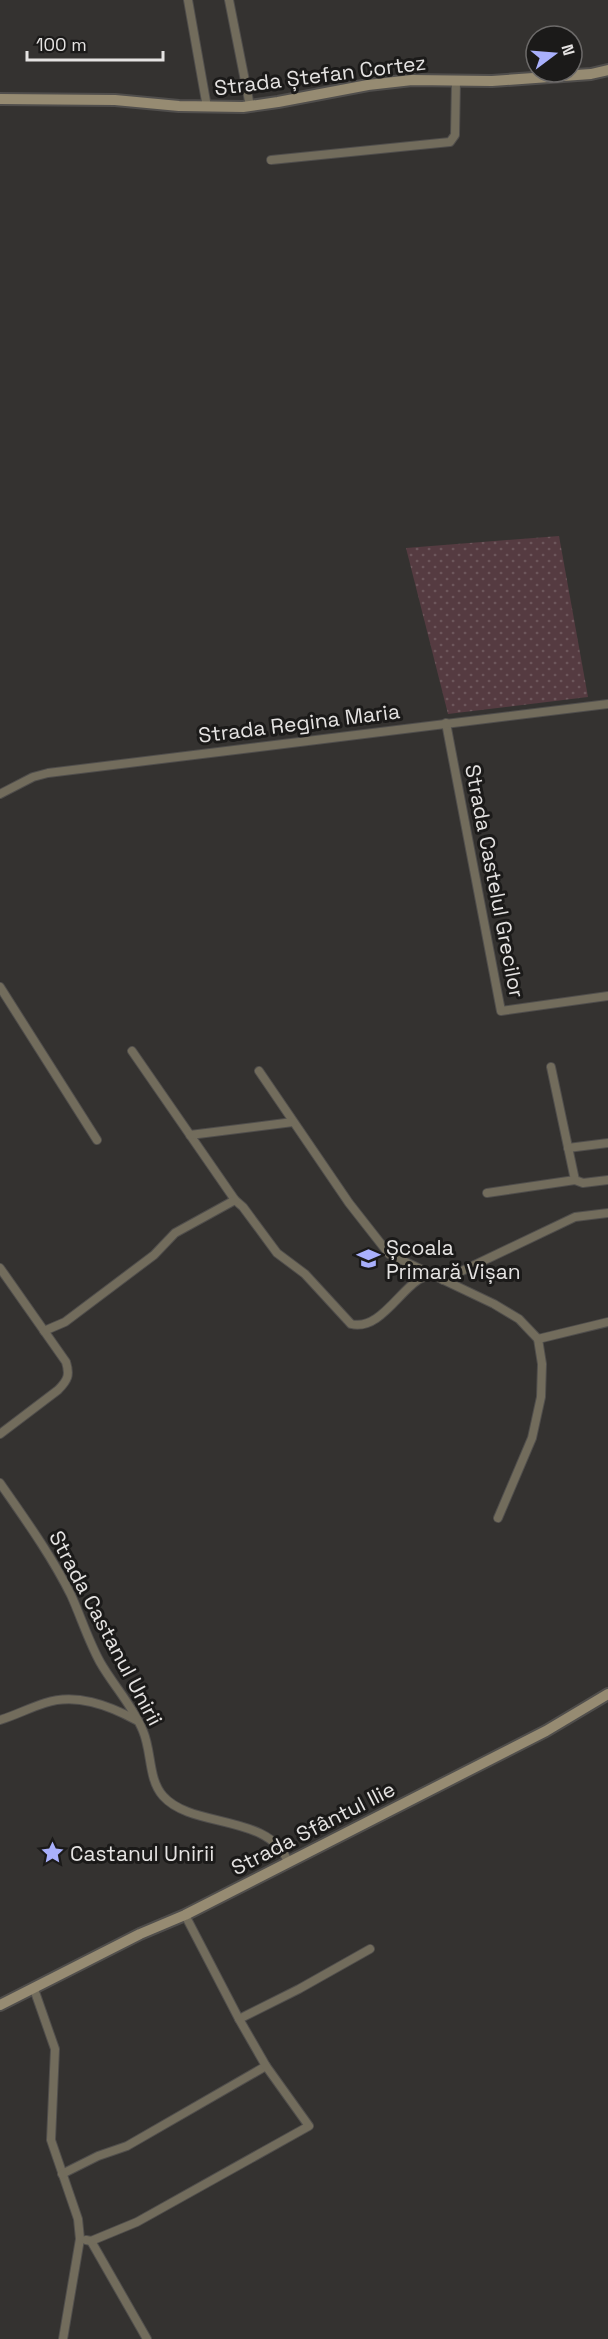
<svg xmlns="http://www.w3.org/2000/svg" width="608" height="2339" viewBox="0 0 608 2339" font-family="'Space Grotesk',sans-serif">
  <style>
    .grass { fill: url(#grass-dots) }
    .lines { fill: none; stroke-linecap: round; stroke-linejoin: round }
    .street-casing { stroke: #504e4c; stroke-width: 10 }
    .secondary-casing { stroke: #504e4c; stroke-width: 14 }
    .street { stroke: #726c5c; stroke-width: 8 }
    .secondary { stroke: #968b72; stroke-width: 10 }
    .labels { text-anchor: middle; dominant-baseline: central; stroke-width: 6; stroke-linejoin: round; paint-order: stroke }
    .street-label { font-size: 21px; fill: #e5e3e2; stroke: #1b1a19 }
    .poi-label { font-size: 21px; fill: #e5e3e2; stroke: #1b1a19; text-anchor: start }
  </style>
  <defs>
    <pattern id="grass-dots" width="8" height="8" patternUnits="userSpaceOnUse" patternTransform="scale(1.5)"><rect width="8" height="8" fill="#553b41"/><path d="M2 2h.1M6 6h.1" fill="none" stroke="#6d575c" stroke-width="1.8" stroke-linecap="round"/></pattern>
  </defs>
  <rect width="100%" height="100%" fill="#343230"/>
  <path class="grass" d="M559,536l29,161 -140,17 -42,-166z"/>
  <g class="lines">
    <defs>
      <g id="street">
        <path d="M188,0l19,107"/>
        <path d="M229,0l21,106"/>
        <path d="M271,160l179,-18 5,-7 1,-54"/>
        <path d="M446,723l55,288 107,-15"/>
        <path d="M0,794l33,-17 15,-4 560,-69"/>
        <path d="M0,987l97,153"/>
        <path d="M132,1051l103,149 8,7 34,46 28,21 46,50c27,7 47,-31 67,-44 3,-2 9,-4 13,-6"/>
        <path d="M551,1067l24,113 8,3 25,-3"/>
        <path d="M259,1071l90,132 40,51 105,50 25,15 19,20 4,25 -1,33 -9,41 -34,80"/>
        <path d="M190,1135l103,-13"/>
        <path d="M568,1148l40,-5"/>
        <path d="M487,1193l88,-13"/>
        <path d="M0,1268l66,94c4,13 2,18 -8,28l-58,44"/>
        <path d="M443,1280l132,-63 33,-4"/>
        <path d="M44,1331l21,-9 89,-67 21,-22 60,-33"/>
        <path d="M538,1339l70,-17"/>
        <path d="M0,1483c25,36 51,72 71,112 10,22 17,45 29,67 13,23 33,44 43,69 9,21 5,48 20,65 29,33 106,17 125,66"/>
        <path d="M0,1720c16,-5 29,-12 45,-17 31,-10 63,2 91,17"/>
        <path d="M34,1989l21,60 -4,91 27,79 2,20 -17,100"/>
        <path d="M239,2019l60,-30 71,-40"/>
        <path d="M62,2174l36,-18 29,-10 139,-80"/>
        <path d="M86,2240l5,1 56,98"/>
        <path d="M91,2241l46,-19 172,-96 -43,-60 -27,-47 -54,-104"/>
      </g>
      <g id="secondary">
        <path d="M0,99l115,1 64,6 64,1 35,-5 90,-17 44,-5 80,1 99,-7 17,-4"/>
        <path d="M0,2005l140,-71 45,-19 361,-184 62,-37"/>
      </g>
    </defs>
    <use href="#street" class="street-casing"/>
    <use href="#secondary" class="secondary-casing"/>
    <use href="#street" class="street"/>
    <use href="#secondary" class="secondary"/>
  </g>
  <defs>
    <symbol id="school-bare" viewBox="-9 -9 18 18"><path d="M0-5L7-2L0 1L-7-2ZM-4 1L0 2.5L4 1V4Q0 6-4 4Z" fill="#a9b0fc" stroke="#1b1a19" stroke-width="2.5" paint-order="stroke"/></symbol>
    <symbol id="sight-bare" viewBox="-9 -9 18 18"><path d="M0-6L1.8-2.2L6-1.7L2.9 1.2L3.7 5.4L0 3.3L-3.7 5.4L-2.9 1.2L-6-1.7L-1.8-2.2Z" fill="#a9b0fc" stroke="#1b1a19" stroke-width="2.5" paint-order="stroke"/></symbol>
  </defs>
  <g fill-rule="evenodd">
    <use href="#school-bare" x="352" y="1242" width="33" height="33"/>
    <use href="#sight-bare" x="36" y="1836" width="33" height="33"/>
  </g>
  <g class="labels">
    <g class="street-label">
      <text transform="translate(320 75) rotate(-7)">Strada Ștefan Cortez</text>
      <text transform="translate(299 723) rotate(-7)">Strada Regina Maria</text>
      <text transform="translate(495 881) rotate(79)">Strada Castelul Grecilor</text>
      <text transform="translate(106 1628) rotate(62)">Strada Castanul Unirii</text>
      <text transform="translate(313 1828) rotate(-27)">Strada Sfântul Ilie</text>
    </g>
    <g class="poi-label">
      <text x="386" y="1247">Școala<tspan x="386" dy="24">Primară Vișan</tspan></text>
      <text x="70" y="1853">Castanul Unirii</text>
    </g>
  </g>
  <g transform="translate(554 54) rotate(74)"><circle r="28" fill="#1b1a19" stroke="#6c6a69" stroke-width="1.5"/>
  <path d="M0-4.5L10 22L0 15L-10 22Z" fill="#a9b0fc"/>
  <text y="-9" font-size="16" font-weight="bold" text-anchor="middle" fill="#e5e3e2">N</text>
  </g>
  <path d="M27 51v9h136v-9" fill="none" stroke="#e5e3e2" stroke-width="3"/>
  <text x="36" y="51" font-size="18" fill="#e5e3e2" stroke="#1b1a19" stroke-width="4.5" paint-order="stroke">100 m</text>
</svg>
